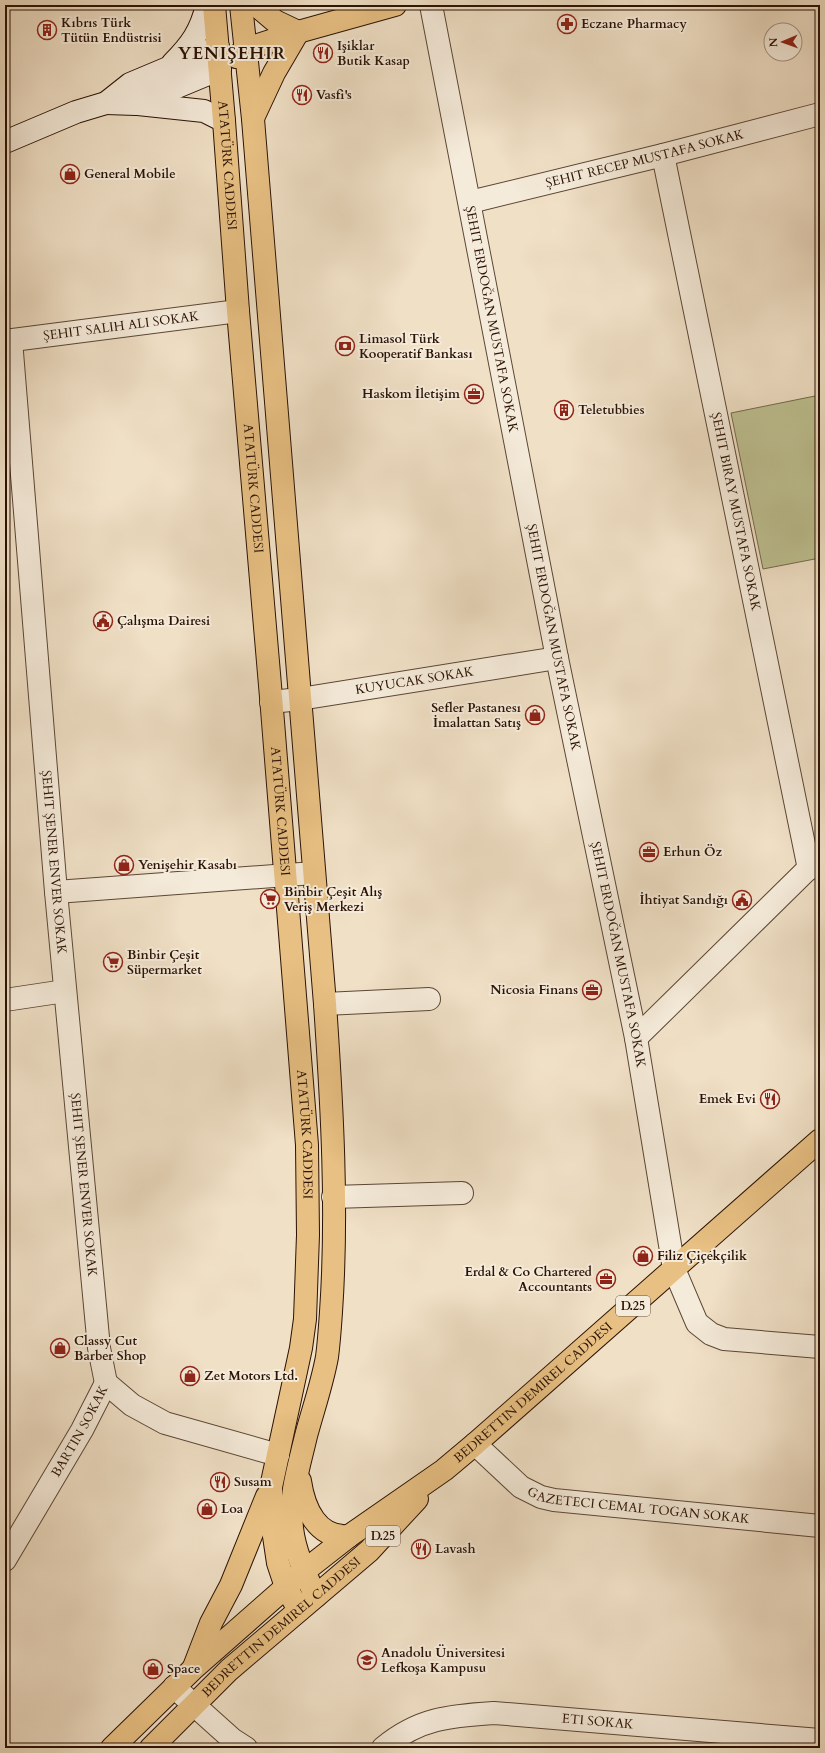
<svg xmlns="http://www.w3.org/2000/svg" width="825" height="1753" viewBox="0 0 825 1753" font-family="Cardo,serif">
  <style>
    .grass { fill: #bec192; stroke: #746a4c }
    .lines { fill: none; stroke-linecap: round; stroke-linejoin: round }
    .street-casing { stroke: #5c4635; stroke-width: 24 }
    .secondary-casing { stroke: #2a1205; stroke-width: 24 }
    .primary-casing { stroke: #2a1205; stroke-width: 24 }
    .street { stroke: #f5ebda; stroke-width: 22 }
    .secondary { stroke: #f5ebda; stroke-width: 22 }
    .primary { stroke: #e8c083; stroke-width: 22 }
    .labels { text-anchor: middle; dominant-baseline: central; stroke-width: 4; stroke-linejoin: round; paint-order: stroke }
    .shield { fill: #f5ebda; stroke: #675345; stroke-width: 1 }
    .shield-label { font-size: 12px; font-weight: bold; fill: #2a1205 }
    .poi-label { font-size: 13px; font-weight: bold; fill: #2a1205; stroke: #f5ebda; text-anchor: start }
    .street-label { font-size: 13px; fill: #2a1205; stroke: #f5ebda }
    .district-label { font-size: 17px; font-weight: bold; letter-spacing: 1px; fill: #2a1205; stroke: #f5ebda }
  </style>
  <rect width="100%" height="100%" fill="#f0e0c6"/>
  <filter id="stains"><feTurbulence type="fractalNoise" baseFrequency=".005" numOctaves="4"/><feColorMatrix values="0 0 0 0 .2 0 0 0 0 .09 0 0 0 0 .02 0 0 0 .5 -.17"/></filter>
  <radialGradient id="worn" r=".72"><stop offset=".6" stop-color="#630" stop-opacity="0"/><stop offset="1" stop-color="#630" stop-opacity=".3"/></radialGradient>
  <path class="grass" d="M820,395v163l-57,11 -32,-156z"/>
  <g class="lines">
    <defs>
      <g id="street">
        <path id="s1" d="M431,5l126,653 79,380 38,231 23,54 14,11 13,5 96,8"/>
        <path id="s2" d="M663,155l146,714"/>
        <path id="s3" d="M470,202l193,-47 157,-41"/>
        <path id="s4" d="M11,340l45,552 43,456 7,35"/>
        <path id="s5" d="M5,341l233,-30"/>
        <path id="s6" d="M271,702l29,-3 257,-41"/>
        <path d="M56,892l258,-19"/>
        <path d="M5,1000l60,-9"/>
        <path d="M325,1004l104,-5"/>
        <path d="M636,1038l183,-180"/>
        <path d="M333,1197l129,-4"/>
        <path d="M106,1383l26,22 33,18 113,32"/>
        <path id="s7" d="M475,1444l46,43 20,10 13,3 266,26"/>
        <path id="s8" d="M5,1560l77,-130 24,-47"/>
        <path d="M174,1687l58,52 14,9"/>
        <path id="s9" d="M383,1748c36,-30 67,-32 111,-35l326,27"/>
      </g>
      <g id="secondary">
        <path d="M173,63c18,-18 28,-32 34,-58"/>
        <path d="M106,103l30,1 84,-35"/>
        <path d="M138,104l66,7 20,10"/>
        <path d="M5,142l71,-30 30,-9 24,-19 88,-37"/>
      </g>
      <g id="primary">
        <path id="s10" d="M214,5l10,116 14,190 33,386 36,448 1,90 -3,84 -4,29 -30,139v29l7,47 8,24 13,23"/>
        <path d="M241,5l12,114 72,885c7,102 13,206 6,308 -1,15 -2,30 -4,45 -5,27 -14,53 -21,79 -7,30 -17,62 -14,92 3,25 13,47 24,68"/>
        <path d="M256,5l19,16 23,11"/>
        <path d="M236,57l10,-8 52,-17 97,-27"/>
        <path d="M253,118l21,-45 24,-41"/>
        <path d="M300,1481c4,27 17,58 49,55"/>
        <path d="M194,1667l17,-44 20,-38 36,-89"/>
        <path id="s11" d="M112,1748l82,-80 109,-96 46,-36 95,-66 31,-26 345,-304"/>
        <path id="s12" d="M151,1748l78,-78 140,-119 48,-52"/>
      </g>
    </defs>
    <use href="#street" class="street-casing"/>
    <use href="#secondary" class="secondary-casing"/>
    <use href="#primary" class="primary-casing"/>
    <use href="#street" class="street"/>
    <use href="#secondary" class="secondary"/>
    <use href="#primary" class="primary"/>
  </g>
  <defs>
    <symbol id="pharmacy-ring" viewBox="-11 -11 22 22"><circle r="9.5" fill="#f5ebda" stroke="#8f2418" stroke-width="1.5"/><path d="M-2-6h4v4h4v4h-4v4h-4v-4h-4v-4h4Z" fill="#8f2418"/></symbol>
    <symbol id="building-ring" viewBox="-11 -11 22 22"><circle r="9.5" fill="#f5ebda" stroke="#8f2418" stroke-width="1.5"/><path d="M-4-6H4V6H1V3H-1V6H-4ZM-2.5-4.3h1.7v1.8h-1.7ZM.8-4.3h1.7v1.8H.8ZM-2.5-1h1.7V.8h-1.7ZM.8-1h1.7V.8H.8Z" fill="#8f2418"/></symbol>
    <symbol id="restaurant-ring" viewBox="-11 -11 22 22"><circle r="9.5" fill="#f5ebda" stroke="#8f2418" stroke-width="1.5"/><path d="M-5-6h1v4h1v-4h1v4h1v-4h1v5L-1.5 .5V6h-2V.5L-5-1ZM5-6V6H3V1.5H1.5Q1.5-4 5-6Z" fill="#8f2418"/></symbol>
    <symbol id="shop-ring" viewBox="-11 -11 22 22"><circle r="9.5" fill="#f5ebda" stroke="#8f2418" stroke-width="1.5"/><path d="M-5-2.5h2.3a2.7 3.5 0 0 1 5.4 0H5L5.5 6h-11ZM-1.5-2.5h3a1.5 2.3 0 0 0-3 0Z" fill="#8f2418"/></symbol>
    <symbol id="bank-ring" viewBox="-11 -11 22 22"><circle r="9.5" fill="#f5ebda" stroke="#8f2418" stroke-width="1.5"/><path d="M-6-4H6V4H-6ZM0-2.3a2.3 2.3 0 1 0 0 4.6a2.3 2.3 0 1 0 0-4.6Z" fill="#8f2418"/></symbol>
    <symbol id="office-ring" viewBox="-11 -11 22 22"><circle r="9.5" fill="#f5ebda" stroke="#8f2418" stroke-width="1.5"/><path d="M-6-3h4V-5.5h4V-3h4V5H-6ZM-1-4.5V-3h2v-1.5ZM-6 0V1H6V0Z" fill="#8f2418"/></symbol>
    <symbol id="civic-ring" viewBox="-11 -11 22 22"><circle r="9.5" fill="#f5ebda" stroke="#8f2418" stroke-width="1.5"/><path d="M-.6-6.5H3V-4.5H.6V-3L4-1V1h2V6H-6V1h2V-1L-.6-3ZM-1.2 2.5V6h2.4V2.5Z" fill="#8f2418"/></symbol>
    <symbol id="supermarket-ring" viewBox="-11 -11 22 22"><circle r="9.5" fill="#f5ebda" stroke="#8f2418" stroke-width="1.5"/><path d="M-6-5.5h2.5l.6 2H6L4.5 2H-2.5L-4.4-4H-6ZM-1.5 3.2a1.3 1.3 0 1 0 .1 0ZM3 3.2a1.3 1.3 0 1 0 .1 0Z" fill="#8f2418"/></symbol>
    <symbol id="university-ring" viewBox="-11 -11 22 22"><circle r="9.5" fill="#f5ebda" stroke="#8f2418" stroke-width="1.5"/><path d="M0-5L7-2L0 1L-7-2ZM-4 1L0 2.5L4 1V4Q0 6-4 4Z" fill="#8f2418"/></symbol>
  </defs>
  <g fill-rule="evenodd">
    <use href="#pharmacy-ring" x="556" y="13" width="22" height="22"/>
    <use href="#building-ring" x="36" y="19" width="22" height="22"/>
    <use href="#restaurant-ring" x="312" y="42" width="22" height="22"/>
    <use href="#restaurant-ring" x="291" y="84" width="22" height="22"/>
    <use href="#shop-ring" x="59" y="163" width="22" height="22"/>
    <use href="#bank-ring" x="334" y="335" width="22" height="22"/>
    <use href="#office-ring" x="463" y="383" width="22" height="22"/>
    <use href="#building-ring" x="553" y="399" width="22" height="22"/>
    <use href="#civic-ring" x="92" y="610" width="22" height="22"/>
    <use href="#shop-ring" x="524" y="704" width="22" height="22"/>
    <use href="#office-ring" x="638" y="841" width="22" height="22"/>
    <use href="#shop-ring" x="113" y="854" width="22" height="22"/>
    <use href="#supermarket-ring" x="259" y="888" width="22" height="22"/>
    <use href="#civic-ring" x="731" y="889" width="22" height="22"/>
    <use href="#supermarket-ring" x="102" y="951" width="22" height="22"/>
    <use href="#office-ring" x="581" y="979" width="22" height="22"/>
    <use href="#restaurant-ring" x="759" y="1088" width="22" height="22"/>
    <use href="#shop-ring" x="632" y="1245" width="22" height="22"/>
    <use href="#office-ring" x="595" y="1268" width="22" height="22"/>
    <use href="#shop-ring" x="49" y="1337" width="22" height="22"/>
    <use href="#shop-ring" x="179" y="1365" width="22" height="22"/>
    <use href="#restaurant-ring" x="209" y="1471" width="22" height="22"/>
    <use href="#shop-ring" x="196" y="1498" width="22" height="22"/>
    <use href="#restaurant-ring" x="410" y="1538" width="22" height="22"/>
    <use href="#university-ring" x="356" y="1649" width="22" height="22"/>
    <use href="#shop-ring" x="142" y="1658" width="22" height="22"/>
  </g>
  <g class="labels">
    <g class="shield">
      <rect x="616" y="1296" width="34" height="20" rx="3"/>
      <rect x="366" y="1526" width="34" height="20" rx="3"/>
    </g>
    <g class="shield-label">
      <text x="633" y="1306">D.25</text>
      <text x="383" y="1536">D.25</text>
    </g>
    <g class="poi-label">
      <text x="61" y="23">Kıbrıs Türk<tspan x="61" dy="15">Tütün Endüstrisi</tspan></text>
      <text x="581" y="24">Eczane Pharmacy</text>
      <text x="337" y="46">Işiklar<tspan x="337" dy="15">Butik Kasap</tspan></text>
      <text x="316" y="95">Vasfi's</text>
      <text x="84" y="174">General Mobile</text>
      <text x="359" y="339">Limasol Türk<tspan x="359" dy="15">Kooperatif Bankası</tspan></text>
      <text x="460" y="394" text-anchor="end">Haskom İletişim</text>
      <text x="578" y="410">Teletubbies</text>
      <text x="117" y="621">Çalışma Dairesi</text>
      <text x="521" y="708" text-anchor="end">Sefler Pastanesı<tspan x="521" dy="15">İmalattan Satış</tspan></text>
      <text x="663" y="852">Erhun Öz</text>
      <text x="138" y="865">Yenişehir Kasabı</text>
      <text x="284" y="892">Binbir Çeşit Alış<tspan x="284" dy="15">Veriş Merkezi</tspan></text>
      <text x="728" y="900" text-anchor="end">İhtiyat Sandığı</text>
      <text x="127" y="955">Binbir Çeşit<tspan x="127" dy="15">Süpermarket</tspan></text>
      <text x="578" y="990" text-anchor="end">Nicosia Finans</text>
      <text x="756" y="1099" text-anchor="end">Emek Evi</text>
      <text x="657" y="1256">Filiz Çiçekçilik</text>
      <text x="592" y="1272" text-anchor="end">Erdal &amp; Co Chartered<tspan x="592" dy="15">Accountants</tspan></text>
      <text x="74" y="1341">Classy Cut<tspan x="74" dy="15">Barber Shop</tspan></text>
      <text x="204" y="1376">Zet Motors Ltd.</text>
      <text x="234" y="1482">Susam</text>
      <text x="221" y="1509">Loa</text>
      <text x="435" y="1549">Lavash</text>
      <text x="381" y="1653">Anadolu Üniversitesi<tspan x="381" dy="15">Lefkoşa Kampusu</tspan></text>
      <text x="167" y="1669">Space</text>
    </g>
    <g class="street-label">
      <text stroke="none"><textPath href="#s3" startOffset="180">ŞEHIT RECEP MUSTAFA SOKAK</textPath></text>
      <text stroke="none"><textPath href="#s10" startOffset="161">ATATÜRK CADDESI</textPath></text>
      <text stroke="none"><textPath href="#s1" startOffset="320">ŞEHIT ERDOĞAN MUSTAFA SOKAK</textPath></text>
      <text stroke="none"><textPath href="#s5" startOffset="117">ŞEHIT SALIH ALI SOKAK</textPath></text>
      <text stroke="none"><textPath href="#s10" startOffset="485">ATATÜRK CADDESI</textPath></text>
      <text stroke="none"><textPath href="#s2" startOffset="364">ŞEHIT BIRAY MUSTAFA SOKAK</textPath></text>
      <text stroke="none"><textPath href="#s1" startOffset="644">ŞEHIT ERDOĞAN MUSTAFA SOKAK</textPath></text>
      <text stroke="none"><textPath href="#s6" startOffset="145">KUYUCAK SOKAK</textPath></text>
      <text stroke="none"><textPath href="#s10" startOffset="809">ATATÜRK CADDESI</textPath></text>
      <text stroke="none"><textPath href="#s4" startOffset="524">ŞEHIT ŞENER ENVER SOKAK</textPath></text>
      <text stroke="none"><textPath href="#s1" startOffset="968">ŞEHIT ERDOĞAN MUSTAFA SOKAK</textPath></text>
      <text stroke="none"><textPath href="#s10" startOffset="1133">ATATÜRK CADDESI</textPath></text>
      <text stroke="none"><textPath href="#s4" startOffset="848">ŞEHIT ŞENER ENVER SOKAK</textPath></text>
      <text stroke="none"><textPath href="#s11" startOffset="552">BEDRETTIN DEMIREL CADDESI</textPath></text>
      <text stroke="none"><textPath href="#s8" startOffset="149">BARTIN SOKAK</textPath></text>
      <text stroke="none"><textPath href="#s7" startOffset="183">GAZETECI CEMAL TOGAN SOKAK</textPath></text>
      <text stroke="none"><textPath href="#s12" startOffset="178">BEDRETTIN DEMIREL CADDESI</textPath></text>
      <text stroke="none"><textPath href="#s9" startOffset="223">ETI SOKAK</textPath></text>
    </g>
    <g class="district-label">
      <text x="232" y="53">YENIŞEHIR</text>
    </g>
  </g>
  <rect width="825" height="1753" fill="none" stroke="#f0e0c6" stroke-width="20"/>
  <rect x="6" y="6" width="813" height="1741" fill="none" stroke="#2a1205" stroke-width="2"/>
  <rect x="10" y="10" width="805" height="1733" fill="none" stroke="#2a1205"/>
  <g transform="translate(783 42) rotate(268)"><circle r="19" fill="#f5ebda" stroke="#a49485"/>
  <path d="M0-3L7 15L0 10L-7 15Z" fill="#8f2418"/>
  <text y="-6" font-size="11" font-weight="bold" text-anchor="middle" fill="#2a1205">N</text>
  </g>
  <rect width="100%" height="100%" filter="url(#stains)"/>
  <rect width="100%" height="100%" fill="url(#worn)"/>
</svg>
